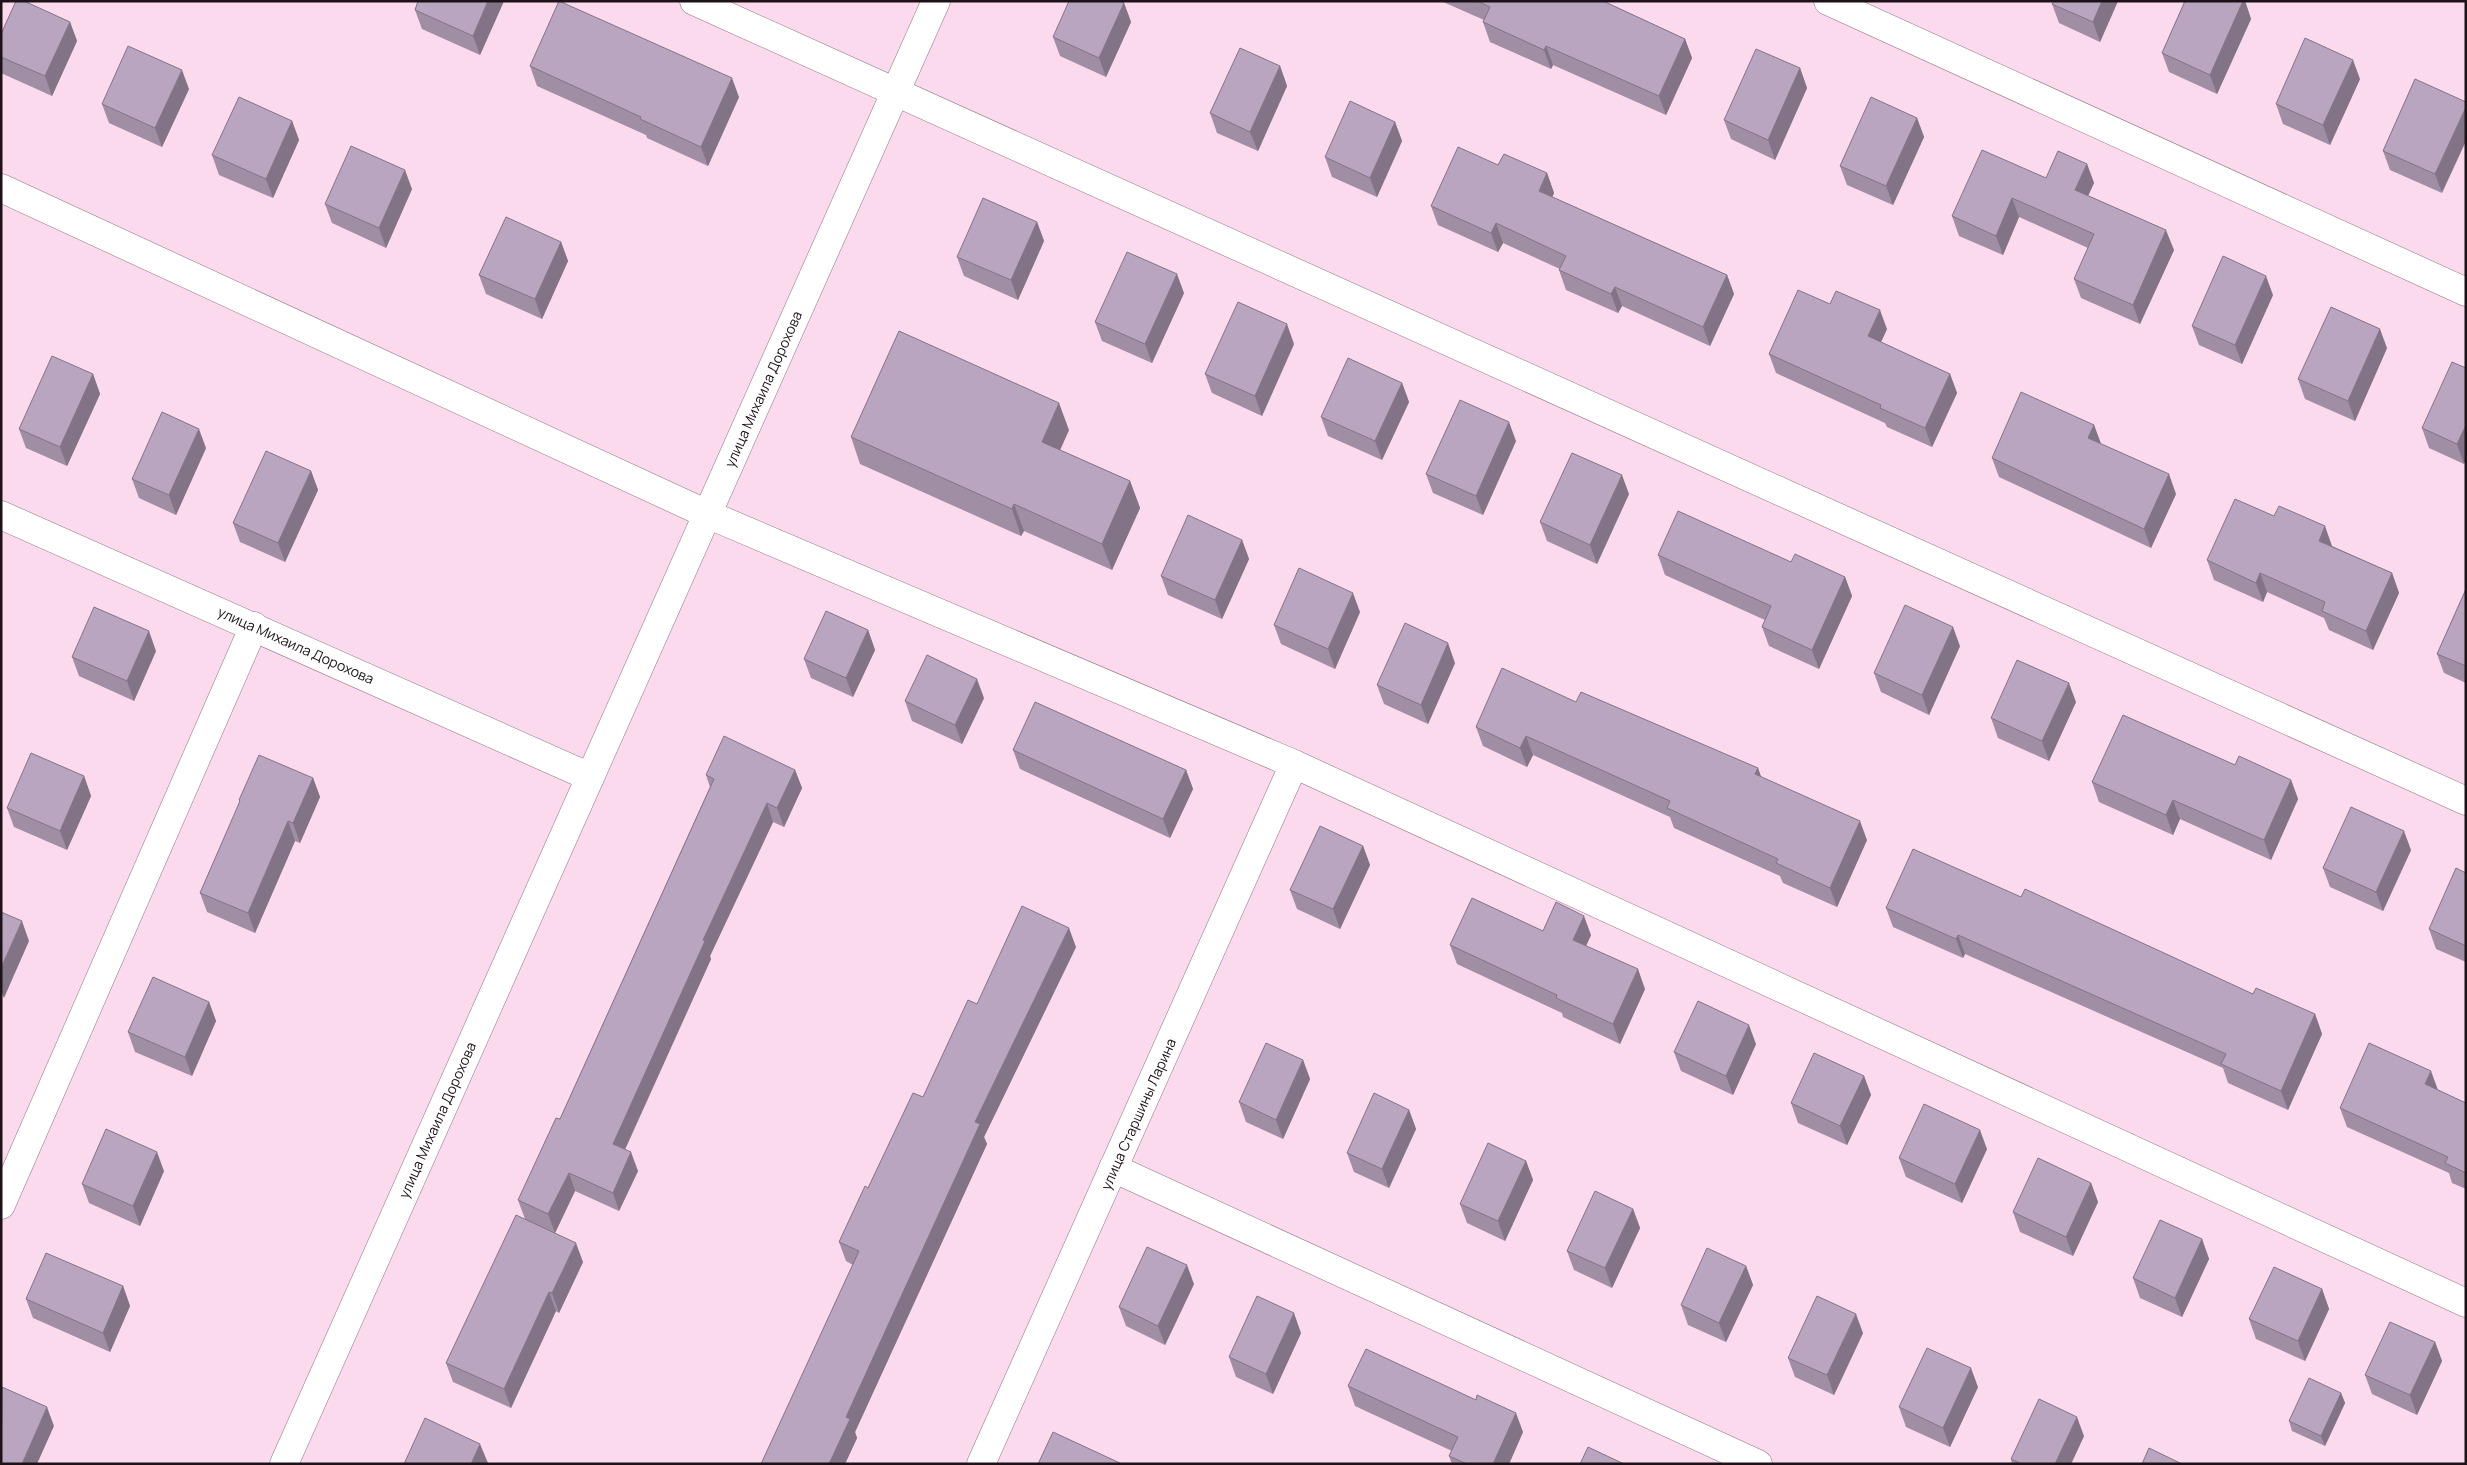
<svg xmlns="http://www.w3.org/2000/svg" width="2467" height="1465" viewBox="0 0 2467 1465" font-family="Manrope,sans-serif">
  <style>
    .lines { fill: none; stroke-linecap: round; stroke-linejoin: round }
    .street-casing { stroke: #927586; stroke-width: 29 }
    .street { stroke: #fff; stroke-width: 28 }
    .wall { fill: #9f8ea4 }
    .shaded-wall { fill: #827486 }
    .building { fill: #b9a5bf; stroke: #827486 }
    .labels { text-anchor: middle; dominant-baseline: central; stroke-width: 4.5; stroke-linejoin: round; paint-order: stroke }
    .street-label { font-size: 14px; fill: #1d1218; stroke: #fff }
  </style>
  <rect width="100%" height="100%" fill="#fbdaed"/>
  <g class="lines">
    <defs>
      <g id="street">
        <path d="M694,1l1772,800"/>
        <path d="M1828,1l638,291"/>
        <path d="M1,188l706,326 587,250 1172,539"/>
        <path d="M1,515l589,262"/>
        <path d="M1113,1168l645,296"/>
        <path d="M1,1205l253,-579"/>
        <path d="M284,1464l652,-1463"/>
        <path d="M981,1464l313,-700"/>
      </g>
    </defs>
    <use href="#street" class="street-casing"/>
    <use href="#street" class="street"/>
  </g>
  <g class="wall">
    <path d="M418,1h86l-24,54 -58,-26 -7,-19z"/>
    <path d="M1441,1h162l82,38 7,19 -26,57 -113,-50 -2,4 -61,-27 -7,-20 1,-2z"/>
    <path d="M2054,1h64l-18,41 -41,-19 -7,-19z"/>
    <path d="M2185,1h60l6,18 -34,75 -48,-22 -7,-19z"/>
    <path d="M1124,3l7,19 -25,55 -46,-21 -7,-19z"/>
    <path d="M70,22l7,19 -25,55 -51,-23v-39z"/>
    <path d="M530,66l209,31 -31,69 -61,-28 -1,-3 -109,-49z"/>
    <path d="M1280,66l7,20 -29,65 -41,-18 -7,-20z"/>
    <path d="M1800,68l7,20 -32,72 -44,-21 -7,-19z"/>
    <path d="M2360,79l-30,66 -47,-21 -7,-20z"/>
    <path d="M2415,79l27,114 -52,-23 -7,-19z"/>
    <path d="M189,89l-27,58 -53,-24 -7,-19z"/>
    <path d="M1917,118l7,19 -31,68 -46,-20 -7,-19z"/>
    <path d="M292,121l7,19 -26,58 -54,-23 -7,-20z"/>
    <path d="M1395,122l7,19 -25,56 -45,-20 -7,-20z"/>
    <path d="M2087,164l7,19 -6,13 86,54 -34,74 -59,-26 -7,-19 14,-31 -69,-31 -16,38 -44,-19 -7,-20 94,-38z"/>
    <path d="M1498,165l49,8 7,20 -2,4 175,78 7,19 -24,52 -88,-40 -4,7 -52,-23 -7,-20 1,-1 -57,-26 -5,9 -60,-27 -7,-19z"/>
    <path d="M412,189l-26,59 -54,-25 -7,-19z"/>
    <path d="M1037,222l7,19 -26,59 -54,-24 -7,-19z"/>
    <path d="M561,242l7,19 -26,58 -56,-25 -7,-19z"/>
    <path d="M1184,293l-32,70 -50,-22 -7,-19z"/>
    <path d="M2273,295l-31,69 -43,-19 -7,-19z"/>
    <path d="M1887,329l-6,13 69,32 7,19 -25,54 -45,-20 -2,-4 -109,-50 -7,-19z"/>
    <path d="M1294,344l-32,72 -50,-23 -7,-19z"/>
    <path d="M2387,348l-32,73 -50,-22 -7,-20z"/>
    <path d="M2466,368l-2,96 -35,-16 -7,-20z"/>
    <path d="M93,374l7,20 -33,72 -41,-18 -7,-19z"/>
    <path d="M1402,383l7,19 -27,58 -54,-24 -7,-19z"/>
    <path d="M2094,425l7,19 75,50 -25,54 -152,-71 -7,-19z"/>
    <path d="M1069,430l-9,20 70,31 10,27 -28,62 -88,-39 -3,5 -161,-72 -9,-27z"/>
    <path d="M1516,441l-33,74 -50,-22 -7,-19z"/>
    <path d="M206,448l-30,67 -37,-17 -7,-19z"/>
    <path d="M311,471l7,19 -33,72 -45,-20 -7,-19z"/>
    <path d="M1629,494l-32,70 -50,-23 -7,-19z"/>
    <path d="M1242,540l7,19 -27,60 -54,-24 -7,-19z"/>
    <path d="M2332,546l60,27 7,20 -26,57 -44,-20 -5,-12 -57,-26 -4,10 -49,-22 -7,-20z"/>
    <path d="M1658,555l133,7 54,15 7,19 -33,73 -50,-23 -7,-19 3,-7 -100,-45z"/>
    <path d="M2466,589v94l-22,-10 -7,-19z"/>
    <path d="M1360,612l-25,57 -54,-25 -7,-19z"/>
    <path d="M868,630l7,20 -22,47 -42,-19 -7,-19z"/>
    <path d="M1960,646l-31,69 -48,-23 -7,-19z"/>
    <path d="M156,651l-22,50 -55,-25 -7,-19z"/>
    <path d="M1455,663l-27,61 -44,-20 -7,-19z"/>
    <path d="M984,698l-22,46 -50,-23 -7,-20z"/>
    <path d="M1576,702l182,66 3,9 106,63 -30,67 -54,-24 -3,-7 -106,-48 -4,-11 -137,-62 -6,12 -44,-21 -7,-19z"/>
    <path d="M2076,702l-27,59 -51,-23 -7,-20z"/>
    <path d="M1013,750l173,20 7,19 -23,49 -150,-69z"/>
    <path d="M2235,765l56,15 7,19 -27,61 -91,-41 -7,16 -74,-33 -7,-20z"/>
    <path d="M795,770l7,18 -18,39 -11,-5 -63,134 1,3 -86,191 13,21 -19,40 -44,-20 -20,42 28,29 -24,51 -3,-2 -45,97 -58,-26 -7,-19 79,-144 -7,-19 42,-81 150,-332 -4,-12z"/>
    <path d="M84,776l7,20 -24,54 -53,-23 -7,-19z"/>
    <path d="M313,778l7,19 -20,46 -5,-2 -40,92 -48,-21 -7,-19 40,-90 -1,-3z"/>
    <path d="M1363,846l7,19 -30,64 -43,-20 -7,-19z"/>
    <path d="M2411,850l-28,61 -53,-24 -7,-19z"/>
    <path d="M2466,873v89l-30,-13 -7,-20z"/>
    <path d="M2021,897l232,97 62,20 7,20 -34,76 -60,-27 -5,-15 -258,-114 -2,4 -70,-31 -7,-19z"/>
    <path d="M1543,931l48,4 -5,11 59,43 -25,55 -57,-27 -1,-4 -105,-49 -7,-19z"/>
    <path d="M1076,947l-92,190 3,7 -132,288 2,6 -12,26 8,-199 -7,-4 -7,-19 29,-54 55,-91 54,-93z"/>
    <path d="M209,1002l7,19 -24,55 -57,-24 -7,-20z"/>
    <path d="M1756,1044l-23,51 -52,-24 -7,-19z"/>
    <path d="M1303,1060l7,19 -27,60 -37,-17 -7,-20z"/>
    <path d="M1864,1076l7,19 -24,50 -49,-22 -7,-20z"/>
    <path d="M2438,1090l28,13v86l-14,-6 -3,-10 -102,-46 -7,-19z"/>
    <path d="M1409,1110l7,19 -27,59 -35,-16 -7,-19z"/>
    <path d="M1987,1149l-25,54 -56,-26 -7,-19z"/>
    <path d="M1526,1161l7,19 -28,61 -38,-18 -7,-19z"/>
    <path d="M164,1171l-24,55 -51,-23 -7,-19z"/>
    <path d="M2091,1183l7,19 -25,54 -53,-24 -7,-20z"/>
    <path d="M1633,1209l7,19 -28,60 -38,-18 -7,-19z"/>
    <path d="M2202,1239l7,20 -27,58 -42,-19 -7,-20z"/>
    <path d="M1746,1266l7,19 -27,57 -38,-17 -7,-20z"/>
    <path d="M1194,1284l-29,61 -39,-19 -7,-19z"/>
    <path d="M123,1286l7,20 -20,46 -77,-34 -7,-19z"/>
    <path d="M2322,1289l7,20 -24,52 -49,-22 -7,-20z"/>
    <path d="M1301,1333l-28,61 -37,-17 -7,-20z"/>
    <path d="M1863,1333l-29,62 -39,-18 -7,-19z"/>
    <path d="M2435,1342l7,19 -25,54 -45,-21 -7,-19z"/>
    <path d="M1348,1386l128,14 47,32 -14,32h-57l-3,-8 3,-5 -97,-45z"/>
    <path d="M1978,1387l-28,60 -44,-20 -7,-20z"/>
    <path d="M2341,1393l4,10 -20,43 -33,-15 -3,-10z"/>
    <path d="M2084,1436l-13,28h-59l-1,-5z"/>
  </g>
  <g class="shaded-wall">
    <path d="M488,1h16l-24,54 -7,-19z"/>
    <path d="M2102,1h16l-18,41 -7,-20z"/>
    <path d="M2243,1h2l6,18 -34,75 -7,-19z"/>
    <path d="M1124,3l7,19 -25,55 -7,-19z"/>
    <path d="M70,22l7,19 -25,55 -7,-20z"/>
    <path d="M1685,39l7,19 -26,57 -7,-19z"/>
    <path d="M1546,46l7,19 -2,4 -7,-19z"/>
    <path d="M2353,60l7,19 -30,66 -7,-20z"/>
    <path d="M1280,66l7,20 -29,65 -8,-19z"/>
    <path d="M1800,68l7,20 -32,72 -7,-20z"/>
    <path d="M182,70l7,19 -27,58 -7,-19z"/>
    <path d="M732,78l7,19 -31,69 -7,-19z"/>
    <path d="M2466,107v34l-24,52 -7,-19z"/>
    <path d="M1917,118l7,19 -31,68 -7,-19z"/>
    <path d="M292,121l7,19 -26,58 -7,-19z"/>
    <path d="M1395,122l7,19 -25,56 -7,-19z"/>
    <path d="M2087,164l7,19 -12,26 -7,-19z"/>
    <path d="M405,170l7,19 -26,59 -7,-20z"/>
    <path d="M1547,173l7,20 -8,18 -7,-20z"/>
    <path d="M2012,198l7,19 -16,38 -7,-19z"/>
    <path d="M1037,222l7,19 -26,59 -7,-20z"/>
    <path d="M1496,223l7,20 -5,9 -7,-19z"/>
    <path d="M2166,230l8,20 -34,74 -7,-19z"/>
    <path d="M561,242l7,19 -26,58 -7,-20z"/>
    <path d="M1177,274l7,19 -32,70 -7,-19z"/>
    <path d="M1727,275l7,19 -24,52 -7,-19z"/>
    <path d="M2266,276l7,19 -31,69 -7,-19z"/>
    <path d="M1615,287l7,19 -4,7 -7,-19z"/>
    <path d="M1880,310l7,19 -12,26 -7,-19z"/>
    <path d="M1287,324l7,20 -32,72 -7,-20z"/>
    <path d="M2380,329l7,19 -32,73 -7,-20z"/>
    <path d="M93,374l7,20 -33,72 -7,-19z"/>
    <path d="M1950,374l7,19 -25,54 -7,-19z"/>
    <path d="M1402,383l7,19 -27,58 -7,-19z"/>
    <path d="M1059,403l10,27 -17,38 -10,-26z"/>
    <path d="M1509,422l7,19 -33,74 -7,-19z"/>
    <path d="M2094,425l7,19 -13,-6z"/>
    <path d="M2466,425v35l-2,4 -7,-20z"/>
    <path d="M199,429l7,19 -30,67 -7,-20z"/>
    <path d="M311,471l7,19 -33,72 -7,-19z"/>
    <path d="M2169,474l7,20 -25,54 -7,-19z"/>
    <path d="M1622,475l7,19 -32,70 -7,-19z"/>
    <path d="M1130,481l10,27 -28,62 -10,-26z"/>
    <path d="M1014,504l10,27 -3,5 -9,-27z"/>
    <path d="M2325,526l7,20 -6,14 -7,-19z"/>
    <path d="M1242,540l7,19 -27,60 -7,-19z"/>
    <path d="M2260,573l7,19 -4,10 -7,-19z"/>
    <path d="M2392,573l7,20 -26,57 -7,-19z"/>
    <path d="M1845,577l7,19 -33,73 -7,-19z"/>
    <path d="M1353,593l7,19 -25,57 -7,-20z"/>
    <path d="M1953,627l7,19 -31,69 -7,-20z"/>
    <path d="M868,630l7,20 -22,47 -7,-19z"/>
    <path d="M149,631l7,20 -22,50 -7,-20z"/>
    <path d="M1448,643l7,20 -27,61 -7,-19z"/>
    <path d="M977,679l7,19 -22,46 -7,-19z"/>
    <path d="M2069,683l7,19 -27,59 -7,-20z"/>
    <path d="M1526,736l7,19 -6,12 -7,-19z"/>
    <path d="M1758,768l7,20 -10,-14z"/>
    <path d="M795,770l7,18 -18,39 -7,-19z"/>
    <path d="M1186,770l7,19 -23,49 -7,-19z"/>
    <path d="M84,776l7,20 -24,54 -7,-19z"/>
    <path d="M313,778l7,19 -20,46 -7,-20z"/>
    <path d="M2291,780l7,19 -27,61 -7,-20z"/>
    <path d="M2173,800l7,19 -7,16 -7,-20z"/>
    <path d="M767,803l6,19 -63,134 1,3 -92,203 -6,-18 90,-204z"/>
    <path d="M288,821l7,20 -40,92 -7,-20z"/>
    <path d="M1860,821l7,19 -30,67 -7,-19z"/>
    <path d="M2404,831l7,19 -28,61 -7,-19z"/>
    <path d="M1363,846l7,19 -30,64 -7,-20z"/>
    <path d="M1584,916l7,19 -11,24 -7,-19z"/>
    <path d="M22,921l7,20 -25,57 -3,-6v-24z"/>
    <path d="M1069,928l7,19 -92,190 3,7 -132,288 2,6 -12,26h-16l17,-47 129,-295z"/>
    <path d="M1958,935l7,19 -2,4 -7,-19z"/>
    <path d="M1638,969l7,20 -25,55 -7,-20z"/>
    <path d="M209,1002l7,19 -24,55 -7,-19z"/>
    <path d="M2315,1014l7,20 -34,76 -7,-19z"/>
    <path d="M1749,1025l7,19 -23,51 -7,-19z"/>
    <path d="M1303,1060l7,19 -27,60 -7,-19z"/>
    <path d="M2431,1071l7,19 -13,-6z"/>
    <path d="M1864,1076l7,19 -24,50 -7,-19z"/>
    <path d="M1409,1110l7,19 -27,59 -7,-19z"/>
    <path d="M1980,1130l7,19 -25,54 -7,-19z"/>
    <path d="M157,1152l7,19 -24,55 -7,-20z"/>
    <path d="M631,1152l7,19 -19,40 -6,-18z"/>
    <path d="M1526,1161l7,19 -28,61 -7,-20z"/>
    <path d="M569,1173l6,18 -20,42 -7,-19z"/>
    <path d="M2091,1183l7,19 -25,54 -7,-19z"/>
    <path d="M1633,1209l7,19 -28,60 -7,-20z"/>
    <path d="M2202,1239l7,20 -27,58 -7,-19z"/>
    <path d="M576,1243l7,19 -24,51 -7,-20z"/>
    <path d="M1187,1265l7,19 -29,61 -7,-19z"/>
    <path d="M1746,1266l7,19 -27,57 -7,-19z"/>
    <path d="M123,1286l7,20 -20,46 -7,-19z"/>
    <path d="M2322,1289l7,20 -24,52 -7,-20z"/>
    <path d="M549,1292l7,19 -45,97 -7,-19z"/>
    <path d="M1294,1313l7,20 -28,61 -7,-20z"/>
    <path d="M1856,1314l7,19 -29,62 -7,-20z"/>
    <path d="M2435,1342l7,19 -25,54 -7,-20z"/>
    <path d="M1971,1368l7,19 -28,60 -7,-19z"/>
    <path d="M2341,1393l4,10 -20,43 -4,-10z"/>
    <path d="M47,1407l7,19 -17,38h-15z"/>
    <path d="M1516,1413l7,19 -14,32h-16z"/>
    <path d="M2077,1417l7,19 -13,28h-16z"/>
    <path d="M480,1444l8,19 -17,1z"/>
  </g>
  <g class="building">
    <path d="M16,1h8l46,21 -25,54 -44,-19v-23z"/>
    <path d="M418,1h70l-15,35 -58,-26z"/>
    <path d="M559,1l173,77 -31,69 -61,-28 1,-2 -111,-51z"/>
    <path d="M1069,1h50l5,2 -25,55 -46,-21z"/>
    <path d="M1477,1h126l82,38 -26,57 -113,-50 -2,4 -61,-28 7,-15z"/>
    <path d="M2054,1h48l-9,21 -41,-18z"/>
    <path d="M2185,1h58l-33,74 -48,-22z"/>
    <path d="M2305,38l48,22 -30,65 -47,-21z"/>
    <path d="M128,46l54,24 -27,58 -53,-24z"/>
    <path d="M1240,48l40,18 -30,66 -40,-19z"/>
    <path d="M1756,49l44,19 -32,72 -44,-20z"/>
    <path d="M2415,79l51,23v5l-31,67 -52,-23z"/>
    <path d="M239,97l53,24 -26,58 -54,-24z"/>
    <path d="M1871,97l46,21 -31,68 -46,-20z"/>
    <path d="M1350,101l45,21 -25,56 -45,-21z"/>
    <path d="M351,146l54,24 -26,58 -54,-24z"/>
    <path d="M1458,147l40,18 6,-11 43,19 -8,18 188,84 -24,52 -88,-40 -4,7 -52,-24 7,-14 -70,-33 -5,10 -60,-27z"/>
    <path d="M1982,150l64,28 12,-27 29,13 -12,26 91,40 -33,75 -59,-26 20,-45 -82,-36 -16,38 -44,-20z"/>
    <path d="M983,198l54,24 -26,58 -54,-23z"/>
    <path d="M506,217l55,25 -26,57 -56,-24z"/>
    <path d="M1127,252l50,22 -32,70 -50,-22z"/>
    <path d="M2223,256l43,20 -31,69 -43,-19z"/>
    <path d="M1798,290l32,14 6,-13 44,19 -12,26 82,38 -25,54 -45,-20 1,-3 -112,-51z"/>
    <path d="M1238,302l49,22 -32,72 -50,-22z"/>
    <path d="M2331,307l49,22 -32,72 -50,-22z"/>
    <path d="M899,331l160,72 -17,39 88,39 -28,63 -88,-40 -2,5 -161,-72z"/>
    <path d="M52,356l41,18 -33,73 -41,-18z"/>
    <path d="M1348,358l54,25 -27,58 -54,-24z"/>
    <path d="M2452,362l14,6v57l-9,19 -35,-16z"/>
    <path d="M2021,392l73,33 -6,13 81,36 -25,55 -152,-71z"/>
    <path d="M1460,400l49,22 -33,74 -50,-22z"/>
    <path d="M162,412l37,17 -30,66 -37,-16z"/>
    <path d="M266,451l45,20 -33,72 -45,-20z"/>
    <path d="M1572,453l50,22 -32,70 -50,-23z"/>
    <path d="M2235,499l39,17 5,-10 46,20 -6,15 73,32 -26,58 -44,-20 3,-9 -65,-29 -4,10 -49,-23z"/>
    <path d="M1678,511l113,51 4,-8 50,23 -33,73 -50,-23 9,-21 -113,-51z"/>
    <path d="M1188,515l54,25 -27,60 -54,-24z"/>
    <path d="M1299,568l54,25 -25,56 -54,-24z"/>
    <path d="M2466,589v77l-29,-12z"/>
    <path d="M1905,605l48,22 -31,68 -48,-22z"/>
    <path d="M94,607l55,24 -22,50 -55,-24z"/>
    <path d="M826,611l42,19 -22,48 -42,-19z"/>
    <path d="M1405,623l43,20 -27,62 -44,-20z"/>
    <path d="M927,655l50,24 -22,46 -50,-24z"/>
    <path d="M2017,660l52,23 -27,58 -51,-23z"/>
    <path d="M1502,668l74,34 5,-10 177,76 -3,6 105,47 -30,67 -54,-25 2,-4 -111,-51 3,-7 -144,-65 -6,12 -44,-21z"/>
    <path d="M1035,702l151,68 -23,49 -150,-69z"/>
    <path d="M2123,715l112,50 4,-9 52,24 -27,60 -91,-40 -7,15 -74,-33z"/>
    <path d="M724,736l71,34 -18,38 -10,-5 -64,137 2,1 -92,203 18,8 -18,41 -44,-20 -21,41 -30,-14 38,-82 4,1 154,-340 -8,-4z"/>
    <path d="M31,753l53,23 -24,55 -53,-23z"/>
    <path d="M259,755l54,23 -20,45 -5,-2 -40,92 -48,-20 40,-92 -1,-1z"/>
    <path d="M2351,807l53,24 -28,61 -53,-24z"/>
    <path d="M1320,826l43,20 -30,63 -43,-19z"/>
    <path d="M1913,849l108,48 4,-8 228,105 3,-6 59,26 -34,77 -60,-27 5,-10 -268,-119 -2,4 -70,-31z"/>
    <path d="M2456,868l10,5v73l-37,-17z"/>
    <path d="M1472,898l71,33 13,-29 28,14 -11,24 65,29 -25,55 -57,-26 1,-3 -107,-50z"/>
    <path d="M1022,906l47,22 -94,194 5,2 -134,293 4,2 -21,45h-68l98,-213 -20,-9 26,-56 3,2 45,-95 10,4 45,-97 9,4z"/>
    <path d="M1,912l21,9 -21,47z"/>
    <path d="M153,977l56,25 -24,55 -57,-25z"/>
    <path d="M1698,1001l51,24 -23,51 -52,-24z"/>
    <path d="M1266,1043l37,17 -27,60 -37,-18z"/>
    <path d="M2369,1043l62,28 -6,13 41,19v70l-21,-10 3,-6 -108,-49z"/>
    <path d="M1814,1053l50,23 -24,50 -49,-23z"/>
    <path d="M1374,1093l35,17 -27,59 -35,-16z"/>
    <path d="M1924,1104l56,26 -25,54 -56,-26z"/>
    <path d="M106,1129l51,23 -24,54 -51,-22z"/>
    <path d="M1488,1143l38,18 -28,60 -38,-17z"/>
    <path d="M2038,1158l53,25 -25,54 -53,-25z"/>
    <path d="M1595,1191l38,18 -28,59 -38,-17z"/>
    <path d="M516,1215l60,28 -24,50 -3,-1 -45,97 -58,-26z"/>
    <path d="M2160,1220l42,19 -27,59 -42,-20z"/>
    <path d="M1147,1247l40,18 -29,61 -39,-19z"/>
    <path d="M1707,1248l39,18 -27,57 -38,-18z"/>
    <path d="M46,1253l77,33 -20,47 -77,-34z"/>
    <path d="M2274,1267l48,22 -24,52 -49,-22z"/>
    <path d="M1257,1296l37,17 -28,61 -37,-17z"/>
    <path d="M1817,1296l39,18 -29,61 -39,-17z"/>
    <path d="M2390,1322l45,20 -25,53 -45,-20z"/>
    <path d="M1927,1348l44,20 -28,60 -44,-21z"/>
    <path d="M1366,1349l110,51 1,-5 39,18 -23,51h-26l-18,-8 9,-19 -110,-51z"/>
    <path d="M2309,1378l32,15 -20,43 -32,-15z"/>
    <path d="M2,1387l45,20 -25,57h-21z"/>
    <path d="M2039,1399l38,18 -22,47h-33l-11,-5z"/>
    <path d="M425,1418l55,26 -9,20h-67z"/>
    <path d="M1053,1432l69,32h-84z"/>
    <path d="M1588,1447l36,17h-44z"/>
    <path d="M2149,1448l33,16h-40z"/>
  </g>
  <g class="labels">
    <g class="street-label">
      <text transform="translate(763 389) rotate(-66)">улица Михаила Дорохова</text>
      <text transform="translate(296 645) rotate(24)">улица Михаила Дорохова</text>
      <text transform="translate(1138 1114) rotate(-66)">улица Старшины Ларина</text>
      <text transform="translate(437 1120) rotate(-66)">улица Михаила Дорохова</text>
    </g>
  </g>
  <rect width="2467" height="1465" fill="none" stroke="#1d1218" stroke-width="5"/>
</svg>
